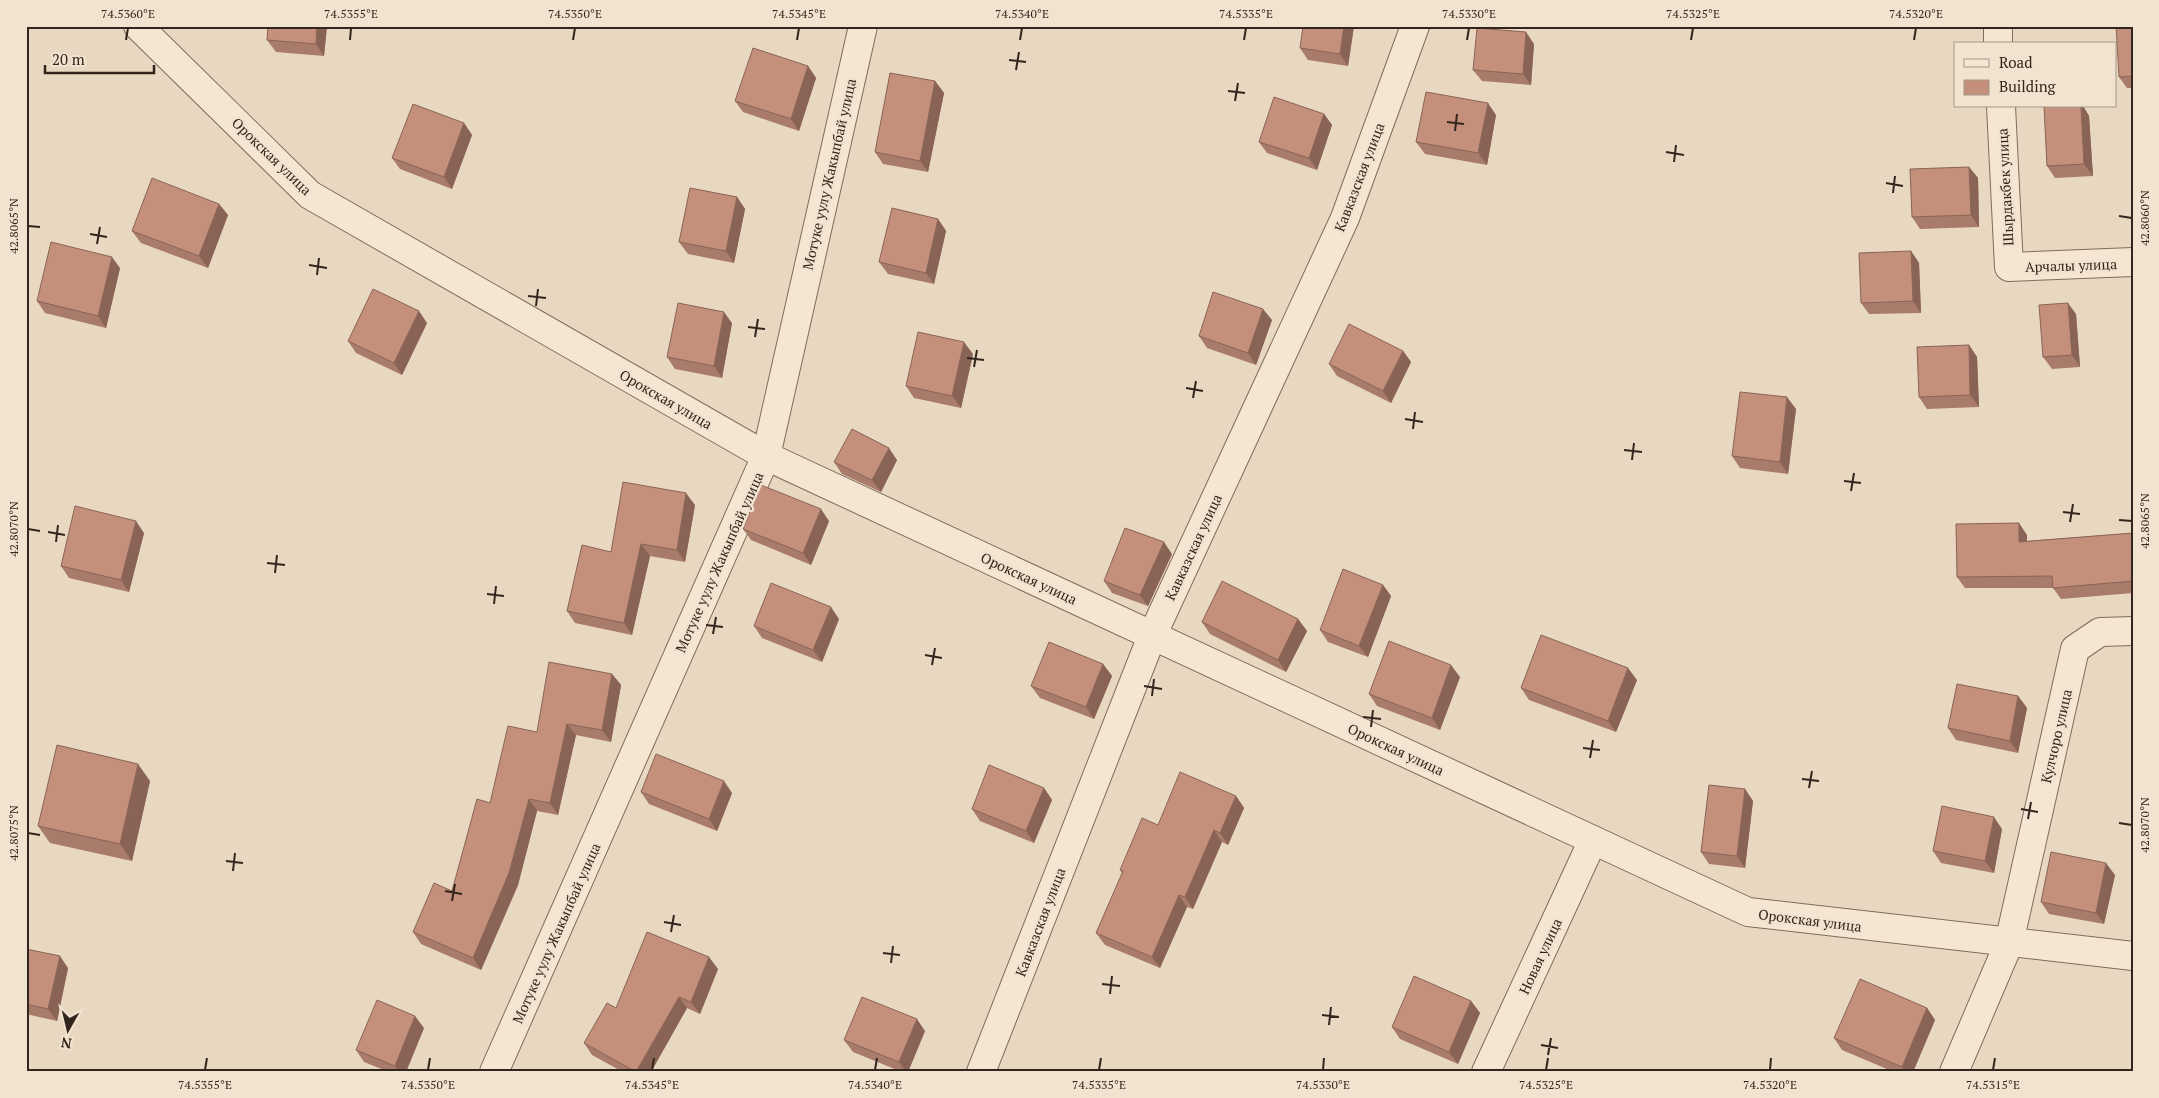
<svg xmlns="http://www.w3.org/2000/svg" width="2159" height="1098" viewBox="0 0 2159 1098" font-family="'PT Serif',serif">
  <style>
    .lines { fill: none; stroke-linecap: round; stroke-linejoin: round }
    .minor-casing { stroke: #816a5b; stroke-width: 30 }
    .minor { stroke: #f5e6d3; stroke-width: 28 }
    .wall { fill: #a97b6a }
    .shaded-wall { fill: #896456 }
    .building { fill: #c48f7b; stroke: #896456 }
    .ticks { fill: none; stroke: #32251d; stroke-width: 2 }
    .labels { text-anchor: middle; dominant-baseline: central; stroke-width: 5; stroke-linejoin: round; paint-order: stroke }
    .street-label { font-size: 14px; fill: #32251d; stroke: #f1e3d0 }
    .neatline { fill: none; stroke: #32251d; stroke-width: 2 }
    .ticks-label { font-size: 12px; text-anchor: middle; fill: #32251d }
  </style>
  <rect width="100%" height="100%" fill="#e9d8c1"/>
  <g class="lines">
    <defs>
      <g id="minor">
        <path d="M138,26l172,169 456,261 982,456 385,44"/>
        <path d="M1998,26v18"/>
        <path d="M2001,106l8,161 124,-5"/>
        <path d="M494,1072l272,-616 97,-430"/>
        <path d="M981,1072l171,-436 193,-418 70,-192"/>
        <path d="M1486,1072l107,-232"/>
        <path d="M1954,1072l55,-129 66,-294 25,-17 33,-1"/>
      </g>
    </defs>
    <use href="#minor" class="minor-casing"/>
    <use href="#minor" class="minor"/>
  </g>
  <g class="wall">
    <path d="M268,26h59l-3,30 -48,-4 -9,-12z"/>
    <path d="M1354,26l-6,40 -40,-6 -8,-12z"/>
    <path d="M2133,26v62h-6l-8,-11z"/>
    <path d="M1534,44l-3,41 -49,-4 -9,-11z"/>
    <path d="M808,66l8,12 -17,53 -56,-19 -8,-11z"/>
    <path d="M935,81l9,12 -16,79 -45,-8 -8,-12z"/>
    <path d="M2044,106h39l6,10 4,60 -38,2 -8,-12z"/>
    <path d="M1324,114l8,11 -15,45 -50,-17 -8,-11z"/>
    <path d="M1496,115l-9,50 -62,-11 -9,-12z"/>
    <path d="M464,123l8,12 -20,54 -52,-20 -8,-11z"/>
    <path d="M1969,167l9,11 1,49 -59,2 -8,-12z"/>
    <path d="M737,197l8,12 -11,54 -46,-9 -9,-12z"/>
    <path d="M219,204l9,11 -20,53 -67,-25 -9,-12z"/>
    <path d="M938,219l8,12 -12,53 -46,-10 -9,-12z"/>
    <path d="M1911,251l8,12 2,50 -52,1 -8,-11z"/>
    <path d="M120,268l-14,60 -61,-15 -8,-12z"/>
    <path d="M2076,314l4,53 -28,2 -9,-12z"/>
    <path d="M1272,320l-16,45 -49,-17 -8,-12z"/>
    <path d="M427,323l-25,52 -46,-22 -8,-12z"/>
    <path d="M732,323l-10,55 -47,-9 -8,-12z"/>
    <path d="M1969,345l8,12 2,50 -52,2 -8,-12z"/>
    <path d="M1403,351l8,11 -20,41 -54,-27 -8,-12z"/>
    <path d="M973,354l-12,54 -47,-10 -8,-12z"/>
    <path d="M1796,409l-8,65 -48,-6 -8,-12z"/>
    <path d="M897,460l-16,32 -39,-18 -8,-12z"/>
    <path d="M695,505l-10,57 -35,-6 -18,79 -57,-12 -8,-12 44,-59z"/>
    <path d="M829,521l-18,44 -60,-25 -8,-11z"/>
    <path d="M144,533l-15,59 -60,-14 -8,-12z"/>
    <path d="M2133,533v60l-72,6 -8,-11h-88l-8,-11 70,-42v6z"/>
    <path d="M1172,554l-24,52 -36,-13 -8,-12z"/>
    <path d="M1383,585l8,11 -23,61 -40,-15 -8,-12z"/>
    <path d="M839,619l-17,43 -60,-24 -8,-12z"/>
    <path d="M1298,619l9,12 -21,41 -76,-38 -8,-12z"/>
    <path d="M1103,664l9,12 -18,43 -54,-21 -9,-12z"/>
    <path d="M612,674l9,11 -10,57 -35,-7 -18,80 -21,-4 -19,74 -37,85 -60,-26 -8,-12 39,-41 38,-88z"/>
    <path d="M1460,677l-20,53 -63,-24 -8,-12z"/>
    <path d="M1637,680l-21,52 -87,-32 -8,-12z"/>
    <path d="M2018,696l9,12 -9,45 -62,-13 -8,-12z"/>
    <path d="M150,781l-18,80 -82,-18 -12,-17z"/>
    <path d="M1044,788l8,12 -18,43 -54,-22 -8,-12z"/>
    <path d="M1745,789l8,12 -8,67 -36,-4 -8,-12z"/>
    <path d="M641,792l91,1 -15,38 -68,-27z"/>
    <path d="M1236,796l8,12 -16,37 -6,-3 -29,67 -6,-2 -27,61 -55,-23 -9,-12 26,-60 -2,-3 38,-45z"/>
    <path d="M2002,829l-8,44 -53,-10 -8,-12z"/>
    <path d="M2115,875l-11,49 -55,-10 -8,-12z"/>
    <path d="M26,949l42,19 -11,53 -31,-7z"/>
    <path d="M718,969l-18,45 -13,-6 -36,64h-28l-31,-17 -8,-12 32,-35z"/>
    <path d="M1471,1001l9,12 -22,51 -58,-25 -8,-12z"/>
    <path d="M1927,1008l8,12 -22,52h-19l-52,-22 -8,-12z"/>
    <path d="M424,1028l-18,44h-17l-25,-10 -8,-12z"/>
    <path d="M925,1031l-17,41h-6l-49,-20 -9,-12z"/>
  </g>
  <g class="shaded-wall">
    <path d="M317,26h10l-3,30 -8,-12z"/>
    <path d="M1344,26h10l-6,40 -8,-12z"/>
    <path d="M1526,32l8,12 -3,41 -8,-11z"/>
    <path d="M808,66l8,12 -17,53 -8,-12z"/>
    <path d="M935,81l9,12 -16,79 -8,-11z"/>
    <path d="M1488,103l8,12 -9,50 -9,-12z"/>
    <path d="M2081,106h2l6,10 4,60 -9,-12z"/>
    <path d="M1324,114l8,11 -15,45 -8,-12z"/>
    <path d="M464,123l8,12 -20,54 -8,-12z"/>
    <path d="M1969,167l9,11 1,49 -8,-12z"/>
    <path d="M737,197l8,12 -11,54 -8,-12z"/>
    <path d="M219,204l9,11 -20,53 -9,-12z"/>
    <path d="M938,219l8,12 -12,53 -8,-11z"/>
    <path d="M1911,251l8,12 2,50 -8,-12z"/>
    <path d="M112,257l8,11 -14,60 -8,-12z"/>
    <path d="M2068,303l8,11 4,53 -8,-12z"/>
    <path d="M1263,309l9,11 -16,45 -8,-12z"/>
    <path d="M419,311l8,12 -25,52 -8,-12z"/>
    <path d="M724,312l8,11 -10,55 -8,-12z"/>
    <path d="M964,342l9,12 -12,54 -9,-12z"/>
    <path d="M1969,345l8,12 2,50 -9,-12z"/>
    <path d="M1403,351l8,11 -20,41 -8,-12z"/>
    <path d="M1787,397l9,12 -8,65 -8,-12z"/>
    <path d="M889,448l8,12 -16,32 -9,-12z"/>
    <path d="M686,493l9,12 -10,57 -8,-12z"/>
    <path d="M821,509l8,12 -18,44 -8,-12z"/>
    <path d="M136,521l8,12 -15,59 -8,-12z"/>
    <path d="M2019,523l8,12v18l-8,-11z"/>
    <path d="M1164,542l8,12 -24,52 -8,-11z"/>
    <path d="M641,544l9,12 -18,79 -8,-12z"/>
    <path d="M1383,585l8,11 -23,61 -9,-11z"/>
    <path d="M831,607l8,12 -17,43 -9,-12z"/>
    <path d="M1298,619l9,12 -21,41 -8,-12z"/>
    <path d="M1103,664l9,12 -18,43 -8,-12z"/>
    <path d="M1451,665l9,12 -20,53 -8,-12z"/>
    <path d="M1628,668l9,12 -21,52 -8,-11z"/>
    <path d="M612,674l9,11 -10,57 -9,-12z"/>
    <path d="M2018,696l9,12 -9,45 -8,-12z"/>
    <path d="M567,724l9,11 -18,80 -8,-12z"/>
    <path d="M138,764l12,17 -18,80 -12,-17z"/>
    <path d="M724,781l8,12 -15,38 -8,-12z"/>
    <path d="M1044,788l8,12 -18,43 -8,-12z"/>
    <path d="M1745,789l8,12 -8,67 -8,-12z"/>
    <path d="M1236,796l8,12 -16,37 -8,-12z"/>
    <path d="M529,799l8,12 -19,74 -37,85 -8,-12z"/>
    <path d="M1994,817l8,12 -8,44 -9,-12z"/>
    <path d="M1214,830l8,12 -29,67 -8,-12z"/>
    <path d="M2106,863l9,12 -11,49 -8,-11z"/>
    <path d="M1179,895l8,12 -27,61 -8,-11z"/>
    <path d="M60,956l8,12 -11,53 -9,-12z"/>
    <path d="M709,957l9,12 -18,45 -9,-12z"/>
    <path d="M679,997l8,11 -36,64h-15z"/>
    <path d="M1471,1001l9,12 -22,51 -9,-12z"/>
    <path d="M1927,1008l8,12 -22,52h-8l-3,-5z"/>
    <path d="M415,1016l9,12 -18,44h-7l-4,-6z"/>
    <path d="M917,1019l8,12 -17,41h-2l-7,-10z"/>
  </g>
  <g class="building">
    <path d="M268,26h49l-1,18 -49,-4z"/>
    <path d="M1303,26h41l-4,28 -40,-6z"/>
    <path d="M2116,26h17v50l-14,1z"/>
    <path d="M1477,28l49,4 -3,42 -50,-4z"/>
    <path d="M753,48l55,18 -17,53 -56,-18z"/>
    <path d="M890,73l45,8 -15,80 -45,-9z"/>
    <path d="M1426,92l62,11 -10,50 -62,-11z"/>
    <path d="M1274,97l50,17 -15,44 -50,-16z"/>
    <path d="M413,104l51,19 -20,54 -52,-19z"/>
    <path d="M2044,106h37l3,58 -37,2z"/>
    <path d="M1969,167l2,48 -59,2 -2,-48z"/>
    <path d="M152,178l67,26 -20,52 -67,-25z"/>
    <path d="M690,188l47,9 -11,54 -47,-9z"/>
    <path d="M892,208l46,11 -12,54 -47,-11z"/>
    <path d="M51,242l61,15 -14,59 -61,-15z"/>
    <path d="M1911,251l2,50 -52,2 -2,-50z"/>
    <path d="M373,289l46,22 -25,52 -46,-22z"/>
    <path d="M1213,292l50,17 -15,44 -49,-17z"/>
    <path d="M678,303l46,9 -10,54 -47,-9z"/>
    <path d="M2068,303l4,52 -29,2 -4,-52z"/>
    <path d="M1349,324l54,27 -20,40 -54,-27z"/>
    <path d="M918,332l46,10 -12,54 -46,-10z"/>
    <path d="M1969,345l1,50 -51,2 -2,-50z"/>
    <path d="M1740,392l47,5 -7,65 -48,-6z"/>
    <path d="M852,429l37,19 -17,32 -38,-18z"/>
    <path d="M623,482l63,11 -9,57 -36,-6 -17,79 -57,-12 15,-66 29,7z"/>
    <path d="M761,485l60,24 -18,44 -60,-24z"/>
    <path d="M75,506l61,15 -15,59 -60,-14z"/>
    <path d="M2019,523v19l114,-9v48l-80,7 -1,-12 -95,1 -1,-53z"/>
    <path d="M1125,528l39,14 -24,53 -36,-14z"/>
    <path d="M1343,569l40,16 -24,61 -39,-16z"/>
    <path d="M1222,581l76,38 -20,41 -76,-38z"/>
    <path d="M771,583l60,24 -18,43 -59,-24z"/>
    <path d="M1541,635l87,33 -20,53 -87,-33z"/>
    <path d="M1389,641l62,24 -19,53 -63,-24z"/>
    <path d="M1049,642l54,22 -17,43 -55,-21z"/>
    <path d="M549,662l63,12 -10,56 -35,-6 -17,79 -21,-4 -20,74 -36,85 -60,-26 21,-49 18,8 25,-92 13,4 18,-77 29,6z"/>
    <path d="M1957,684l61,12 -8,45 -62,-13z"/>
    <path d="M57,745l81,19 -18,80 -82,-18z"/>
    <path d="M656,754l68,27 -15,38 -68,-27z"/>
    <path d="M989,765l55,23 -18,43 -54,-22z"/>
    <path d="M1180,772l56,24 -16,37 -6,-3 -29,67 -6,-2 -27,62 -56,-24 27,-62 -3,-1 22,-52 16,7z"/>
    <path d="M1709,785l36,4 -8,67 -36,-4z"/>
    <path d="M1942,806l52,11 -9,44 -52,-10z"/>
    <path d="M2051,852l55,11 -10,50 -55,-11z"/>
    <path d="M647,932l62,25 -18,45 -12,-5 -43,75 -52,-29 23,-40 9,5z"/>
    <path d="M26,949l34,7 -12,53 -22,-5z"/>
    <path d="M1414,976l57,25 -22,51 -57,-25z"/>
    <path d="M1860,979l67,29 -25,59 -68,-29z"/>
    <path d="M862,997l55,22 -18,43 -55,-22z"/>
    <path d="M377,1000l38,16 -20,50 -39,-16z"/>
  </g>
  <path class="ticks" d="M126,40l2,-12M350,40l1,-12M573,40l2,-12M797,40l2,-12M1020,40l2,-12M1244,40l2,-12M1467,40l2,-12M1691,40l2,-12M1914,40l2,-12M1009,60l17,2M1016,70l3,-18M1228,91l17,2M1235,101l3,-18M1447,122l17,2M1455,131l2,-17M1666,152l18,3M1674,162l2,-17M1886,183l17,3M1893,193l2,-17M2119,216l13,2M28,226l12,1M90,234l17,3M97,244l3,-17M309,265l18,3M317,275l2,-17M528,296l18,2M536,306l2,-17M748,327l17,2M755,337l3,-18M967,358l17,2M974,367l3,-17M1186,388l17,3M1193,398l3,-17M1405,419l18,3M1413,429l2,-17M1624,450l18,2M1632,460l2,-17M1844,481l17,2M1851,491l3,-18M2063,512l17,2M2119,520l13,1M2070,522l3,-18M28,529l12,2M48,532l17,3M56,542l2,-17M267,563l18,2M275,573l2,-18M487,594l17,2M494,604l2,-18M706,625l17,2M713,634l3,-17M925,655l17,3M932,665l3,-17M1144,686l18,3M1152,696l2,-17M1363,717l18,2M1371,727l2,-17M1583,748l17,2M1590,758l3,-18M1802,779l17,2M1809,788l3,-17M2021,809l17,3M2028,819l3,-17M2119,823l13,2M28,833l12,2M226,861l17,2M233,871l2,-18M445,891l17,3M452,901l3,-17M664,922l17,3M671,932l3,-17M883,953l17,2M891,963l2,-17M1102,984l18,2M1110,994l2,-18M1322,1015l17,2M1329,1025l2,-18M1541,1045l17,3M1548,1055l3,-17M205,1070l2,-12M428,1070l2,-12M652,1070l2,-12M875,1070l2,-12M1099,1070l2,-12M1323,1070l1,-12M1546,1070l2,-12M1770,1070l1,-12M1993,1070l2,-12"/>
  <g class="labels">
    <g class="street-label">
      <text transform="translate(272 156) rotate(44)">Орокская улица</text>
      <text transform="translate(829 174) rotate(-77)">Мотуке уулу Жакыпбай улица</text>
      <text transform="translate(1359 177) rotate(-69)">Кавказская улица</text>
      <text transform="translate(2005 187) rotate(-93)">Шырдакбек улица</text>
      <text transform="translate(2071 265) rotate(-2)">Арчалы улица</text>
      <text transform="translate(666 399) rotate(30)">Орокская улица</text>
      <text transform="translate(1193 547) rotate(-65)">Кавказская улица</text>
      <text transform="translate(719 562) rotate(-66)">Мотуке уулу Жакыпбай улица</text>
      <text transform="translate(1029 578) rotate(25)">Орокская улица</text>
      <text transform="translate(2056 736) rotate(-77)">Кулчоро улица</text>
      <text transform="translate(1396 749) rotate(25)">Орокская улица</text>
      <text transform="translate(1810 920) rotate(7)">Орокская улица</text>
      <text transform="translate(1040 922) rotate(-69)">Кавказская улица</text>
      <text transform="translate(556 933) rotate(-66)">Мотуке уулу Жакыпбай улица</text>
      <text transform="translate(1540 956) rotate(-65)">Новая улица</text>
    </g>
  </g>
  <rect width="2159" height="1098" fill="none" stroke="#f1e3d0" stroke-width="55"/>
  <rect x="1954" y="42" width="162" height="65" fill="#f1e3d0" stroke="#a59788"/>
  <rect x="1964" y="59" width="25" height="8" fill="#f5e6d3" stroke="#a59788"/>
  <text x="1999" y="68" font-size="15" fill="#32251d">Road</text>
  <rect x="1964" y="80" width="25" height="15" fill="#c48f7b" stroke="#a59788"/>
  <text x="1999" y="92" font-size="15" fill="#32251d">Building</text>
  <g transform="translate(68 1030) rotate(188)" stroke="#f1e3d0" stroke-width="4" paint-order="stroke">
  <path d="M0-4L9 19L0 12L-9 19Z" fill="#32251d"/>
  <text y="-8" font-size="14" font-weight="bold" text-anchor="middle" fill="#32251d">N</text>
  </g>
  <path d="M45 65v8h109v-8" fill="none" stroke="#32251d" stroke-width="2.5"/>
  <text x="52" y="65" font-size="15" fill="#32251d" stroke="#f1e3d0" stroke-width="4" paint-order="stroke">20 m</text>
  <rect x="28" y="28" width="2104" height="1042" class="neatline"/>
  <g class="ticks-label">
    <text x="128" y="18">74.5360°E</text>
    <text x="351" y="18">74.5355°E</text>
    <text x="575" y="18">74.5350°E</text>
    <text x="799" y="18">74.5345°E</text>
    <text x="1022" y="18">74.5340°E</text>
    <text x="1246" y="18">74.5335°E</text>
    <text x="1469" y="18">74.5330°E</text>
    <text x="1693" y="18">74.5325°E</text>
    <text x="1916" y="18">74.5320°E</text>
    <text transform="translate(2145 218) rotate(-90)" y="4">42.8060°N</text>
    <text transform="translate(14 226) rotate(-90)" y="4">42.8065°N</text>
    <text transform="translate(2145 521) rotate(-90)" y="4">42.8065°N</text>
    <text transform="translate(14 529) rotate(-90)" y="4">42.8070°N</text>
    <text transform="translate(2145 825) rotate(-90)" y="4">42.8070°N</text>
    <text transform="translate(14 833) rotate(-90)" y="4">42.8075°N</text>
    <text x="205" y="1089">74.5355°E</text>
    <text x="428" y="1089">74.5350°E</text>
    <text x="652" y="1089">74.5345°E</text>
    <text x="875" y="1089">74.5340°E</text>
    <text x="1099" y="1089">74.5335°E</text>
    <text x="1323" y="1089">74.5330°E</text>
    <text x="1546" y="1089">74.5325°E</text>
    <text x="1770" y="1089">74.5320°E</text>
    <text x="1993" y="1089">74.5315°E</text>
  </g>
</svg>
